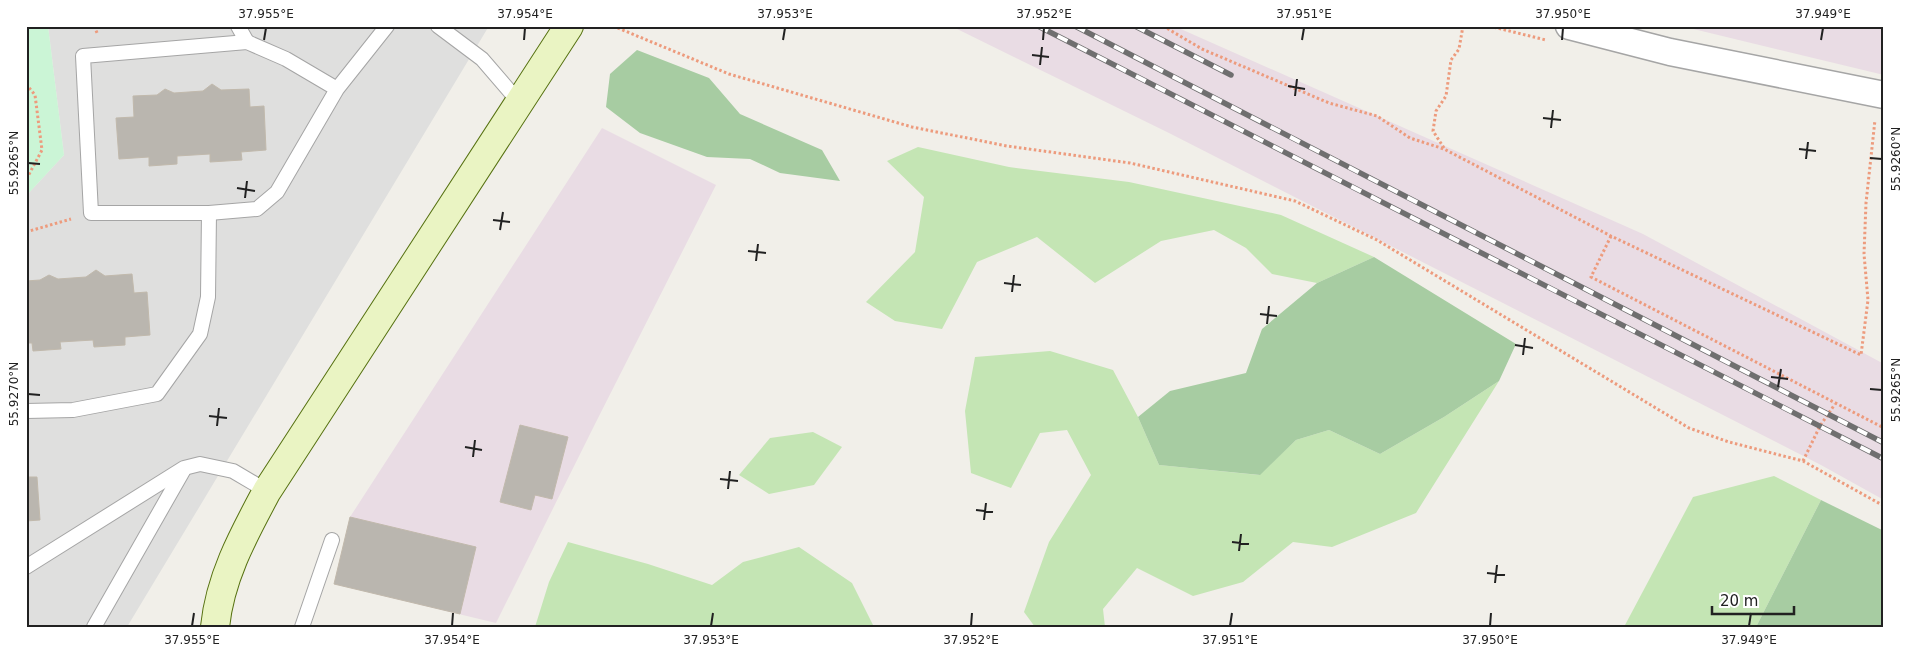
<svg xmlns="http://www.w3.org/2000/svg" width="1910" height="653" viewBox="0 0 1910 653" font-family="'DejaVu Sans',sans-serif">
  <style>
    .residential { fill: #dfdfde }
    .industrial { fill: #e9dce4 }
    .grass { fill: #c4e5b4 }
    .forest { fill: #a7cca2 }
    .park { fill: #cbf5d6 }
    .building { fill: #bab6af; stroke: #c1b9ac }
    .lines { fill: none; stroke-linecap: round; stroke-linejoin: round }
    .lane-casing { stroke: #a5a5a5; stroke-width: 16 }
    .street-casing { stroke: #a5a5a5; stroke-width: 29 }
    .secondary-casing { stroke: #567110; stroke-width: 30 }
    .path { stroke: #ed9b7d; stroke-width: 3; stroke-dasharray: 2.5 2.5; stroke-linecap: butt }
    .lane { stroke: #fff; stroke-width: 14 }
    .street { stroke: #fff; stroke-width: 26 }
    .secondary { stroke: #eaf4c3; stroke-width: 28 }
    .rail-casing { stroke: #6f6f6f; stroke-width: 5.5 }
    .rail { stroke: #fff; stroke-width: 4; stroke-dasharray: 11; stroke-linecap: butt }
    .ticks { fill: none; stroke: #212121; stroke-width: 2 }
    .neatline { fill: none; stroke: #212121; stroke-width: 2 }
    .ticks-label { font-size: 12px; text-anchor: middle; fill: #212121 }
  </style>
  <rect width="100%" height="100%" fill="#f1efe9"/>
  <path class="residential" d="M48,26h441l-362,601h-101v-431l38,-41z"/>
  <g class="industrial">
    <path d="M951,26h223l469,208 241,130v136l-63,-35 -652,-332z"/>
    <path d="M1681,26h203v49z"/>
    <path d="M602,128l114,57 -121,239 -99,199 -162,-39 16,-67z"/>
  </g>
  <g class="grass">
    <path d="M918,147l91,20 120,15 152,33 93,42 -57,26 -45,-9 -26,-26 -32,-18 -53,11 -66,42 -58,-46 -60,25 -35,67 -47,-8 -29,-19 49,-50 9,-55 -37,-36z"/>
    <path d="M1050,351l63,19 25,47 21,48 100,10 37,-35 33,-10 51,24 64,-37 55,-36 -83,132 -84,34 -39,-5 -50,40 -50,14 -56,-28 -34,41 2,18h-70l-11,-15 25,-70 42,-67 -24,-45 -27,3 -29,55 -40,-15 -6,-62 10,-54z"/>
    <path d="M813,432l29,15 -28,38 -45,9 -30,-19 31,-37z"/>
    <path d="M1774,476l47,24 -65,127h-132l69,-130z"/>
    <path d="M568,542l80,22 64,21 31,-23 56,-15 53,36 22,44h-339l14,-45z"/>
  </g>
  <g class="forest">
    <path d="M637,50l72,28 31,36 82,36 18,31 -60,-8 -30,-14 -43,-2 -67,-24 -34,-26 4,-33z"/>
    <path d="M1374,257l142,87 -17,37 -55,36 -64,37 -51,-24 -33,10 -36,35 -101,-10 -21,-48 32,-26 76,-18 16,-44 55,-46z"/>
    <path d="M1821,500l63,31v96h-128z"/>
  </g>
  <path class="park" d="M26,26h22l16,129 -38,41z"/>
  <g class="building">
    <path d="M212,84l9,6 28,-1 1,18 14,-1 2,44 -25,2 1,8 -32,2v-8l-33,2v8l-28,2v-9l-30,2 -3,-41 18,-1 -1,-21 24,-1 8,-6 9,4 29,-2z"/>
    <path d="M96,270l9,6 27,-2 2,19 13,-1 3,43 -25,2v8l-31,2 -1,-7 -33,2 1,7 -28,2 -1,-8h-6v-62l14,-1 9,-5 9,4 28,-2z"/>
    <path d="M520,425l48,12 -16,62 -17,-4 -4,15 -31,-8z"/>
    <path d="M26,477h11l3,43 -14,1z"/>
    <path d="M350,517l126,30 -16,67 -126,-30z"/>
  </g>
  <g class="lines">
    <defs>
      <g id="lane">
        <path d="M238,26l9,16"/>
        <path d="M438,26l44,33 37,43"/>
        <path d="M337,89l-51,-30 -39,-17 -164,14 8,157h118l48,-4 20,-17 60,-103 50,-63"/>
        <path d="M26,411l47,-1 84,-16 43,-60 8,-37 1,-84"/>
        <path d="M26,567l158,-99 16,-4 33,7 34,20"/>
        <path d="M94,627l89,-156"/>
        <path d="M302,627l30,-87"/>
      </g>
      <path id="street" d="M1569,26l101,26 214,43"/>
      <path id="secondary" d="M215,627c5,-50 29,-93 52,-136l302,-465"/>
    </defs>
    <use href="#lane" class="lane-casing"/>
    <use href="#street" class="street-casing"/>
    <use href="#secondary" class="secondary-casing"/>
    <g class="path">
      <path d="M94,26l4,9"/>
      <path d="M613,26l116,48 183,53 95,19 123,17 165,38 82,39 312,188 40,14 74,19 81,45"/>
      <path d="M1163,26l39,23 127,54 48,13 33,22 34,11 167,87 250,119 7,-55 -4,-46 2,-51 9,-83"/>
      <path d="M1489,26l57,14"/>
      <path d="M26,84l9,11 7,55 -16,30"/>
      <path d="M1444,148l-11,-17 3,-20 10,-15 5,-36 8,-11 4,-23"/>
      <path d="M26,232l45,-13"/>
      <path d="M1611,236l-20,41 293,151"/>
      <path d="M1803,461l17,-35 15,-22"/>
    </g>
    <use href="#lane" class="lane"/>
    <use href="#street" class="street"/>
    <use href="#secondary" class="secondary"/>
    <defs>
      <g id="rail">
        <path d="M1038,26l846,433"/>
        <path d="M1075,26l809,417"/>
        <path d="M1135,26l96,49"/>
      </g>
    </defs>
    <use href="#rail" class="rail-casing"/>
    <use href="#rail" class="rail"/>
  </g>
  <path class="ticks" d="M264,40l2,-12M524,40l1,-12M783,40l2,-12M1043,40l1,-12M1302,40l2,-12M1562,40l1,-12M1821,40l2,-12M1032,55l17,2M1040,65l2,-18M1288,86l17,3M1295,96l2,-17M1543,118l18,2M1551,128l2,-18M1799,149l17,2M1870,158l12,1M1806,159l2,-17M28,163l12,1M237,188l18,3M245,198l2,-17M493,220l17,2M500,230l3,-18M748,251l18,2M756,261l2,-17M1004,283l17,2M1012,292l2,-17M1260,314l17,2M1267,324l2,-18M1515,345l18,3M1523,355l2,-17M1771,377l17,2M1778,387l3,-18M1870,389l12,1M28,394l12,1M209,416l18,2M217,426l2,-18M465,447l17,3M473,457l2,-17M720,479l18,2M728,489l2,-18M976,510l17,2M984,520l2,-17M1232,542l17,2M1239,551l2,-17M1487,573l18,2M1495,583l2,-18M192,626l2,-13M452,626l1,-13M711,626l2,-13M971,626l1,-13M1230,626l2,-13M1490,626l1,-13M1749,626l2,-13"/>
  <rect width="1910" height="653" fill="none" stroke="#ffffff" stroke-width="55"/>
  <path d="M1712 606v8h82v-8" fill="none" stroke="#212121" stroke-width="2.5"/>
  <text x="1720" y="606" font-size="15" fill="#212121" stroke="#ffffff" stroke-width="4" paint-order="stroke">20 m</text>
  <rect x="28" y="28" width="1854" height="598" class="neatline"/>
  <g class="ticks-label">
    <text x="266" y="18">37.955°E</text>
    <text x="525" y="18">37.954°E</text>
    <text x="785" y="18">37.953°E</text>
    <text x="1044" y="18">37.952°E</text>
    <text x="1304" y="18">37.951°E</text>
    <text x="1563" y="18">37.950°E</text>
    <text x="1823" y="18">37.949°E</text>
    <text transform="translate(1896 159) rotate(-90)" y="4">55.9260°N</text>
    <text transform="translate(14 163) rotate(-90)" y="4">55.9265°N</text>
    <text transform="translate(1896 390) rotate(-90)" y="4">55.9265°N</text>
    <text transform="translate(14 394) rotate(-90)" y="4">55.9270°N</text>
    <text x="192" y="644">37.955°E</text>
    <text x="452" y="644">37.954°E</text>
    <text x="711" y="644">37.953°E</text>
    <text x="971" y="644">37.952°E</text>
    <text x="1230" y="644">37.951°E</text>
    <text x="1490" y="644">37.950°E</text>
    <text x="1749" y="644">37.949°E</text>
  </g>
</svg>
